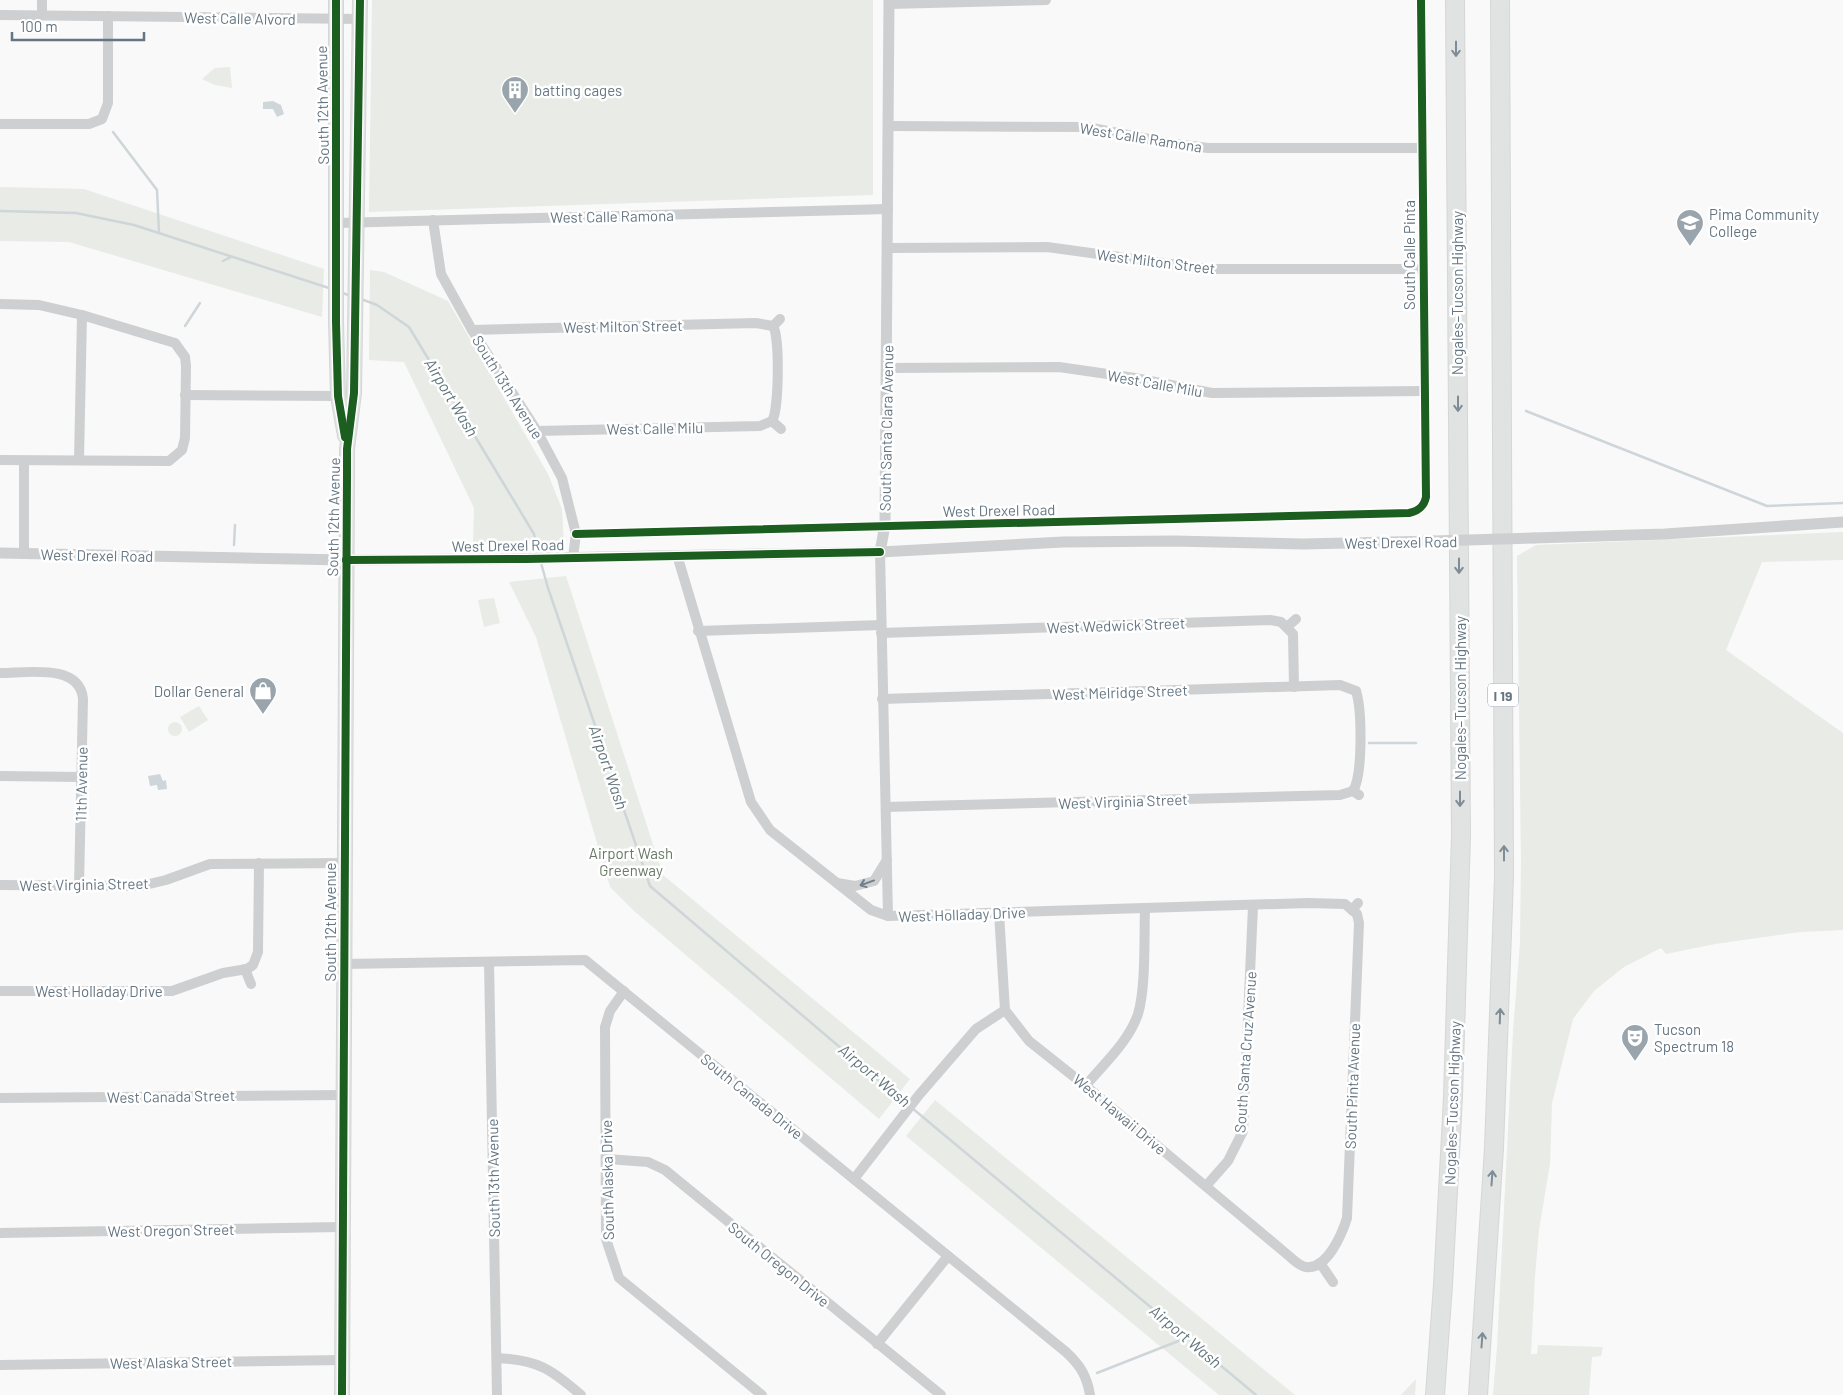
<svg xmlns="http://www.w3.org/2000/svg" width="1843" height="1395" viewBox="0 0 1843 1395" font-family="Barlow,sans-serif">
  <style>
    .green { fill: #e8ebe6 }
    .water { fill: #ced6d9 }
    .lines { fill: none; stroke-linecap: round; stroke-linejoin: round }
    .stream { stroke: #ced6d9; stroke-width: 2.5 }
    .secondary-casing { stroke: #d5d6d7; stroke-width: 16 }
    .motorway-casing { stroke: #d5d6d6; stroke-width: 20 }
    .minor { stroke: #cecfd0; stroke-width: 10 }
    .tertiary { stroke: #cecfd0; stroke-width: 11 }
    .secondary { stroke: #e1e2e2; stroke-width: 14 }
    .motorway { stroke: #e1e2e2; stroke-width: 18 }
    .tertiary-bridge { stroke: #cecfd0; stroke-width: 11 }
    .cycleway-casing { stroke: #fff; stroke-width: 11 }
    .cycleway { stroke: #1b5e20; stroke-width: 8 }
    .oneway { stroke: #7e8c96 }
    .oneway2 { stroke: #707f8b }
    .labels { text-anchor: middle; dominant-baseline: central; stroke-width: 5; stroke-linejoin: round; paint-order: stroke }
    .shield { fill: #fff; stroke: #939fa8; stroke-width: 1 }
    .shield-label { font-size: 14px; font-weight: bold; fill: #657683 }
    .street-label { font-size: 15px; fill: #657683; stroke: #fff }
    .poi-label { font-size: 15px; fill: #657683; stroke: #fff; text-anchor: start }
    .park-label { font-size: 15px; fill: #687a64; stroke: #fff }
    .water-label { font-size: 16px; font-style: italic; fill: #60757c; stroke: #fff }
  </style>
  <rect width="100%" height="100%" fill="#f9f9f9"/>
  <g class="green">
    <path d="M372,0h501v195l-504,17z"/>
    <path d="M230,67l2,21 -17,-3 -13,-6 13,-11z"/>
    <path d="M0,187l84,2 240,80 -2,48 -253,-75 -69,-1z"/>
    <path d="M370,270l14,2 64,29 100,173 14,35 2,36 -91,-2 1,-35 -70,-146 -35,-2z"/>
    <path d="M1843,532v28l-81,2 -36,88 117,83v197l-43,2 -85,12 -49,10 -5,-6 -37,19 -30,24 -21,28 -21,84 -2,61 -11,66 -4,46 -4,78h6l1,-9 65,2 -2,9 -9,1 -3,38h-96l4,-48 16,-316 7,-88 1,-82 -4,-305 19,-11z"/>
    <path d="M566,576l97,299 247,204 -31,40 -245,-208 -24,-24 -74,-250 -27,-55z"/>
    <path d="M494,598l6,25 -16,4 -6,-27z"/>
    <path d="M199,706l9,14 -19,12 -9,-15z"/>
    <circle cx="175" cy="729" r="7"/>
    <path d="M935,1100l360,295h-76l-313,-259z"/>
    <path d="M1416,1379l-1,16h-14z"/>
  </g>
  <g class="water">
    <path d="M273,101l8,4 3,9 -7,3 -4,-8h-10v-7z"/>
    <path d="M160,774l3,7 3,-1 1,9 -9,1 -1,-5 -7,1 -2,-10z"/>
  </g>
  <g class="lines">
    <g class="stream">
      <path d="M113,132l44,58 2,43"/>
      <path d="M0,211l76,2 58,12 198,64"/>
      <path d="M223,261l8,-4"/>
      <path d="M340,292l11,4"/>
      <path d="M361,299l16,6 32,22 125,207 5,21"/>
      <path d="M185,326l15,-23"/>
      <path d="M1526,411l241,95 76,-3"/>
      <path d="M234,545l1,-20"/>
      <path d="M541,563l7,25 102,298 258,219"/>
      <path d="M1369,743h47"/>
      <path d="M912,1108l344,287"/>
      <path d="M1097,1373l89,-35"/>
    </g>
    <defs>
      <g id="secondary">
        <path d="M336,0v322l2,74 7,40"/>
        <path d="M342,1395l5,-921v-25l7,-56 6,-393"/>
      </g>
      <g id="motorway">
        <path d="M1435,1395l8,-110 10,-188 8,-262 -6,-835"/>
        <path d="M1478,1395l16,-247 10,-270 -4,-878"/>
      </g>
    </defs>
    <use href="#secondary" class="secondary-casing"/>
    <use href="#motorway" class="motorway-casing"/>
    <g class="minor">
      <path d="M889,4l157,-4"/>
      <path d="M0,15l360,4"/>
      <path d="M42,15v-15"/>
      <path d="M0,124h89l13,-5 6,-16v-87"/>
      <path d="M889,126l198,1 82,16 39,5h214"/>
      <path d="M433,220l8,54 31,56 65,101 25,47 14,56 -3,23"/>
      <path d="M337,223l551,-14"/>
      <path d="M888,248l159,-1 160,22h216"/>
      <path d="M0,304l39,1 43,10 93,28 10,14 1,9 -1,72 -3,12 -13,11 -169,-1"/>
      <path d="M773,326l7,-7"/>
      <path d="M472,330l284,-7 17,3"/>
      <path d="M887,368l172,-1 76,11 77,15 211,-2"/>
      <path d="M185,395l153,1"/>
      <path d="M772,421c7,-10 8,-85 1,-95"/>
      <path d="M772,421l9,8"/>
      <path d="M537,431l223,-5 12,-5"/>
      <path d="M79,460l3,-145"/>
      <path d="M24,461v92"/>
      <path d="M576,534l833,-21c9,-2 15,-6 17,-16l-5,-497"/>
      <path d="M880,552l8,364"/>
      <path d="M677,555l74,247 19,28 101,80 17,6 420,-13 37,1 7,6"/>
      <path d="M1288,626l8,-7"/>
      <path d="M698,631l183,-6"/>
      <path d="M881,633l389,-13 11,2 12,12 1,53"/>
      <path d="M0,673c27,0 80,-10 83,26l-4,188"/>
      <path d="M882,699l458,-14 16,6"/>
      <path d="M0,776l81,1"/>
      <path d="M1353,791c10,-16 9,-81 3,-100"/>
      <path d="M886,807l454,-12 13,-4 6,4"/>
      <path d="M837,883l18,3 19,-5 13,-21"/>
      <path d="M0,885l141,1 25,-6 44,-16 134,-1"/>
      <path d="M999,913l6,97 24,31 58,46 202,169c5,4 10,10 17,11 21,3 36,-33 41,-49l12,-295 -2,-9 -5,-4 6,-7"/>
      <path d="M489,962l8,433"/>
      <path d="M343,964l242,-4 481,392c14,13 21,24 24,43"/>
      <path d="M245,969l6,15"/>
      <path d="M0,991h172l51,-18 24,-4 6,-4 5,-13 1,-89"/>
      <path d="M624,991l-14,20 -5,16 1,212 13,39 143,117"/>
      <path d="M1086,1085c18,-21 43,-44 52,-71 8,-26 6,-77 7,-105"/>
      <path d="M0,1098l343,-3"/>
      <path d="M607,1159l41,3 17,8 276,225"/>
      <path d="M854,1179l65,-84 57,-66 29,-19"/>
      <path d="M1206,1186l22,-25 15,-30 10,-225"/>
      <path d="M0,1233l342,-6"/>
      <path d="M1320,1263l13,19"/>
      <path d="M877,1344l71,-88"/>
      <path d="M497,1358c41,2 54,11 84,37"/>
      <path d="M0,1365l342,-5"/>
    </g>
    <g class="tertiary">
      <path d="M1534,538l131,-4 178,-12"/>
      <path d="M880,552l5,-27 4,-525"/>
      <path d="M0,553l346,7 147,-1 387,-7 183,-10 111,-1 129,3 131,-3"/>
    </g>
    <use href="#secondary" class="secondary"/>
    <use href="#motorway" class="motorway"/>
    <path class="tertiary-bridge" d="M1434,541l100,-3"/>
    <defs>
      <g id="cycleway">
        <path d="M336,0v322l2,74 7,41"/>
        <path d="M576,534l833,-21c9,-2 15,-6 17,-16l-5,-497"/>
        <path d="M346,560l180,-1 354,-7"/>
        <path d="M342,1395l5,-921v-25l7,-56 6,-393"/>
      </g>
    </defs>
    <use href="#cycleway" class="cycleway-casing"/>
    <use href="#cycleway" class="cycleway"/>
  </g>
  <defs><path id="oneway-shaft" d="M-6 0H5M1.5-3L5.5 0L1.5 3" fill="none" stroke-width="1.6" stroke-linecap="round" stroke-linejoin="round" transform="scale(1.25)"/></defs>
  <g class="oneway">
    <use href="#oneway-shaft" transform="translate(1456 49) rotate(90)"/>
    <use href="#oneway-shaft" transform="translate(1458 404) rotate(90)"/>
    <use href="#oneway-shaft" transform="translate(1459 566) rotate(90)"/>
    <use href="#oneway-shaft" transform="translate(1460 799) rotate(90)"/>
    <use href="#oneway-shaft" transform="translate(1504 853) rotate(-90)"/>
    <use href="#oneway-shaft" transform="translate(1500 1016) rotate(-88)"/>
    <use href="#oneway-shaft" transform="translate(1492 1178) rotate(-86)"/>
    <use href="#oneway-shaft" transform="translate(1482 1340) rotate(-86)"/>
  </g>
  <use class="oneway2" href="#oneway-shaft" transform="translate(867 883) rotate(160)"/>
  <defs>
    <symbol id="building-pin" viewBox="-11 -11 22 30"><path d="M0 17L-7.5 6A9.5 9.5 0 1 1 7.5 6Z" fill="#99a4ac" stroke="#fff"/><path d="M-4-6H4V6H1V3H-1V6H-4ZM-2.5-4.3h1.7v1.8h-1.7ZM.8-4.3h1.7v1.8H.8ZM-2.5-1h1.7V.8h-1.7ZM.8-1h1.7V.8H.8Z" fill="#fff"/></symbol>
    <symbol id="university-pin" viewBox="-11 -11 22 30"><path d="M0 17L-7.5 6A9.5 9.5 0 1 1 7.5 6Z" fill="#99a4ac" stroke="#fff"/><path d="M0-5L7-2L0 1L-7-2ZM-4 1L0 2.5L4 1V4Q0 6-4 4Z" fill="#fff"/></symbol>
    <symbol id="shop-pin" viewBox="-11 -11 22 30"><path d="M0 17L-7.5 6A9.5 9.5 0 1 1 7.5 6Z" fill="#99a4ac" stroke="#fff"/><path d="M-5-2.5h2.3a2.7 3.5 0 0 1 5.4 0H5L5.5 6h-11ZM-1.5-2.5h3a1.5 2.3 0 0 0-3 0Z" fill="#fff"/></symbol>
    <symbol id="theatre-pin" viewBox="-11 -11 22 30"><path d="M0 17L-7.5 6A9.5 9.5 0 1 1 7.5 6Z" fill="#99a4ac" stroke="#fff"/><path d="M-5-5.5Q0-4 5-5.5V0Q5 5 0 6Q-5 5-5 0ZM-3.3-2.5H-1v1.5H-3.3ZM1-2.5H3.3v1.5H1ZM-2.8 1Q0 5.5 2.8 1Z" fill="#fff"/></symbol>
  </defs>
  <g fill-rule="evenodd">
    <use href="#building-pin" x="499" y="74" width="32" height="43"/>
    <use href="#university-pin" x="1674" y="207" width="32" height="43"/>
    <use href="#shop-pin" x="247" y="675" width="32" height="43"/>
    <use href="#theatre-pin" x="1619" y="1022" width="32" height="43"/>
  </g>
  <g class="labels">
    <rect class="shield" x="1488" y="683.5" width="30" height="23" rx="4"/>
    <g class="shield-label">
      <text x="1503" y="695">I 19</text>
    </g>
    <g class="street-label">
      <text transform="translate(240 18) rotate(1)">West Calle Alvord</text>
      <text transform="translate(322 105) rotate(-91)">South 12th Avenue</text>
      <text transform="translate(1141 137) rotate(9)">West Calle Ramona</text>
      <text transform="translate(612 216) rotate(-1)">West Calle Ramona</text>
      <text transform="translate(1409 255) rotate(-90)">South Calle Pinta</text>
      <text transform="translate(1156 261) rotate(7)">West Milton Street</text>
      <text transform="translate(1457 293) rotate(-90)">Nogales–Tucson Highway</text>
      <text transform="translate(623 326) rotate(-1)">West Milton Street</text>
      <text transform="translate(1155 383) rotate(10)">West Calle Milu</text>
      <text transform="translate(508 387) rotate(58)">South 13th Avenue</text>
      <text transform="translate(655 428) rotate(-1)">West Calle Milu</text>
      <text transform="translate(886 428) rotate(-89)">South Santa Clara Avenue</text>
      <text transform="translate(999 510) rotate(-1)">West Drexel Road</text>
      <text transform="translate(333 517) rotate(-89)">South 12th Avenue</text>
      <text transform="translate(1401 542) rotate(-1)">West Drexel Road</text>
      <text transform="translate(508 545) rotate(-1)">West Drexel Road</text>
      <text transform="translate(97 555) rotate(1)">West Drexel Road</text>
      <text transform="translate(1116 625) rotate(-2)">West Wedwick Street</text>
      <text transform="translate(1120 692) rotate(-2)">West Melridge Street</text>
      <text transform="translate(1460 698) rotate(-90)">Nogales–Tucson Highway</text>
      <text transform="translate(81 784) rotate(-89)">11th Avenue</text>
      <text transform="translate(1123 801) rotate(-2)">West Virginia Street</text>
      <text transform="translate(84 884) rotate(-1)">West Virginia Street</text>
      <text transform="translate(962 914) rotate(-2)">West Holladay Drive</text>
      <text transform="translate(330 922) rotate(-90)">South 12th Avenue</text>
      <text x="99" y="991">West Holladay Drive</text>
      <text transform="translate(1245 1052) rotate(-86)">South Santa Cruz Avenue</text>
      <text transform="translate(1352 1086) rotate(-88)">South Pinta Avenue</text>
      <text transform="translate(171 1096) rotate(-1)">West Canada Street</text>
      <text transform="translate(752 1096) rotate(39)">South Canada Drive</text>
      <text transform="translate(1452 1103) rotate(-88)">Nogales–Tucson Highway</text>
      <text transform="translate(1120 1114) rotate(40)">West Hawaii Drive</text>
      <text transform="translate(493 1178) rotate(-91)">South 13th Avenue</text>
      <text transform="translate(607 1180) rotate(-91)">South Alaska Drive</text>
      <text transform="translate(171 1230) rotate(-1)">West Oregon Street</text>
      <text transform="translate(779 1264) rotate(39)">South Oregon Drive</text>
      <text transform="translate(171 1362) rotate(-1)">West Alaska Street</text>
    </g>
    <g class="poi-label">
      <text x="534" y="90">batting cages</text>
      <text x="1709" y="214">Pima Community<tspan x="1709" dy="17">College</tspan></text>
      <text x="244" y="691" text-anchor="end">Dollar General</text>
      <text x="1654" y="1029">Tucson<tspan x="1654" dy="17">Spectrum 18</tspan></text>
    </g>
    <g class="park-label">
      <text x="631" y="853">Airport Wash<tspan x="631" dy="17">Greenway</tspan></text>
    </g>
    <g class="water-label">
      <text transform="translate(452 397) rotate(59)">Airport Wash</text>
      <text transform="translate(609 767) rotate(71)">Airport Wash</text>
      <text transform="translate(875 1075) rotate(40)">Airport Wash</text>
      <text transform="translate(1186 1336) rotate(40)">Airport Wash</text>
    </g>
  </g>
  <path d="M12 32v8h132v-8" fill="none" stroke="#657683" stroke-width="2.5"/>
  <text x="20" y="32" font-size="15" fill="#657683" stroke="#ffffff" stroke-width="4" paint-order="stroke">100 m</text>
</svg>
